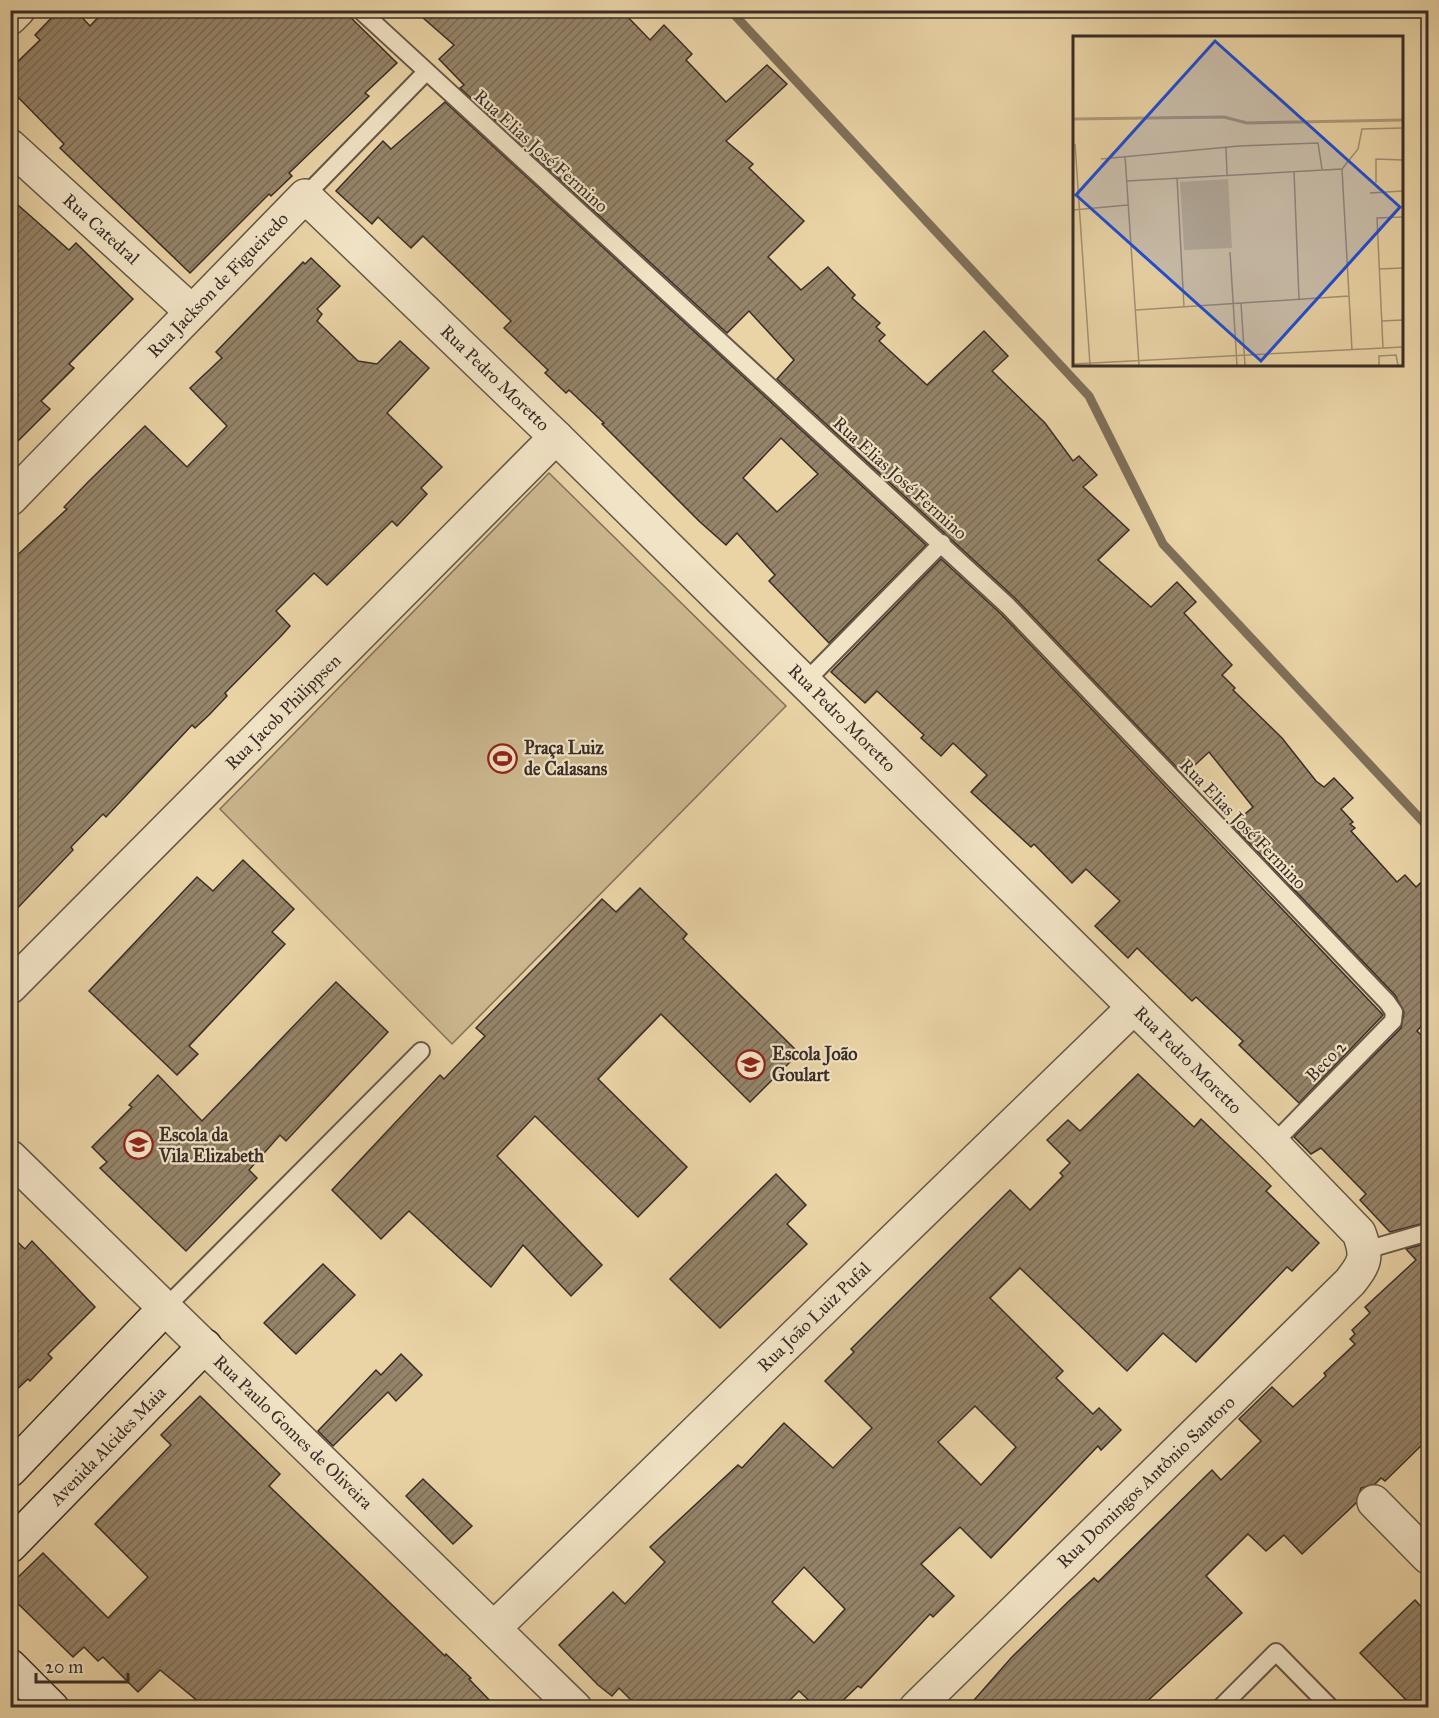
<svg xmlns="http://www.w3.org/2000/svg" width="1439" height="1718" viewBox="0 0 1439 1718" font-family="'IM FELL Great Primer',serif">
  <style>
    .pitch { fill: #ccb890; stroke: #82725c; stroke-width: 1.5 }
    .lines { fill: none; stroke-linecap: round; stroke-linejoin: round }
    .stream { stroke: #7f6f59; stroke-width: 9 }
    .building { fill: url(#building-hatch); stroke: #392d27; stroke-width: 1.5; fill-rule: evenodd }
    .lane-casing { stroke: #655747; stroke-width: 20 }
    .street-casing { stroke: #655747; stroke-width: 36 }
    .secondary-casing { stroke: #392d27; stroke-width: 36 }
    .lane { stroke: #f1e3c5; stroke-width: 16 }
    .street { stroke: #f1e3c5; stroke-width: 33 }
    .secondary { stroke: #f1e3c5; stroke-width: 33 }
    .labels { text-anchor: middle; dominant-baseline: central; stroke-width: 4.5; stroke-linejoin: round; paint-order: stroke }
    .street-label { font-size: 18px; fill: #392d27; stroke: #f1e3c5 }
    .poi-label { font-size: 18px; font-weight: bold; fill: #392d27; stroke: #f1e3c5; text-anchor: start }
    .inset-river { fill: none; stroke: #ae9b7b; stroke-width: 3 }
    .inset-road { fill: none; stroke: #a39173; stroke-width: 1.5 }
    .view { fill: #1d4ed8; fill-opacity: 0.15; stroke: #1d4ed8; stroke-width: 3 }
    .inset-edge { fill: none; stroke: #392d27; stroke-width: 3 }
  </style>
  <defs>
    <pattern id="building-hatch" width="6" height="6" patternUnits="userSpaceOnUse" patternTransform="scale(1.5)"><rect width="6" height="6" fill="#958469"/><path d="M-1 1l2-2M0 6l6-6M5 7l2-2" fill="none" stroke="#7b6c56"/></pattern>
  </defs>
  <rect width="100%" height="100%" fill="#ead4a6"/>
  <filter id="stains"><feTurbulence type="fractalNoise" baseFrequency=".00333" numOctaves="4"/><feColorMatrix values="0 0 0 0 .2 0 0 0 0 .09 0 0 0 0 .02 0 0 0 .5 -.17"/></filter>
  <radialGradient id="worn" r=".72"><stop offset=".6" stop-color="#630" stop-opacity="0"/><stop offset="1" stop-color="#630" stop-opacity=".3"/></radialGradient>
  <path class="pitch" d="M549,473l237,233 -334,338 -232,-235z"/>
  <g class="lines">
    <path class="stream" d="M730,10l359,386 74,148 265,283"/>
  </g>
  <g class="building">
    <path d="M59,10h16l15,16 15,-16h238l54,53 -32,30 4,3 -80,77 3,3 -21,20 -2,-2 -79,79 -130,-125 4,-4 -54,-55v-20l30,-29 -5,-5z"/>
    <path d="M414,10h207l29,30 14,-15 28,29 -6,6 40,42 41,-37 20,19 -61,57 27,23 -4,4 55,53 -36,36 33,33 27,-23 27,28 -3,3 28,25 -4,4 9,8 -6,6 48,44 57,-54 24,25 -16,15 53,52 28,38 6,-5 18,19 -14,12 46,43 -31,30 53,47 26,-25 19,20 -12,11 48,52 -10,10 13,13 -2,2 49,48 34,43 8,6 10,-9 19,20 -12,11 12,13 -3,2 5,4 -4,3 46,51 8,-7 11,12 12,-11v142l-11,13 11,11v180l-38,10 -30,-32 6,-6 -45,-46 -10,6 -17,-17 107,-109 3,-16 -9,-17 -163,-170 21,-18 -44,-55 -25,23 -168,-176 -239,-220 17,-19 -45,-49 -22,22 -267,-245 4,-3 -25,-26 15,-14z"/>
    <path d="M445,102l481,443 -97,98 -60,-62 6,-6 -38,-42 -11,12 -26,-23 -98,-98 2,-1 -35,-33 -3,3 -21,-20 3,-3 -44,-42 7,-7 -88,-85 -12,12 -33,-31 -6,7 -36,-33 47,-50 8,8zM781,438l37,36 -41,38 -34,-34z"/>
    <path d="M10,198l59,52 7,-7 57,56 -64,65 5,4 -33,33 9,8 -40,40z"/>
    <path d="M311,258l29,28 -23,23 5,5 -5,7 41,40 19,3 23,-23 29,27 -42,45 55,54 -21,21 6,6 -30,32 -5,-5 -65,64 -13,-12 -38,38 14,15 -8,9 -57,58 2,3 -18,19 -14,13 -3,-3 -86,92 -3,-3 -32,33 2,3 -63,66v-354l57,-53 -3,-2 24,-25 57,-56 42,41 40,-41 -37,-38 32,-30 -6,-6 87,-90 2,2z"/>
    <path d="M941,559l60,55 382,401 -84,88 -60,-58 4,-4 -47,-44 -4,4 -55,-53 -9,10 -33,-32 25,-25 -34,-32 -14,14 -38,-39 -3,3 -60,-55 16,-17 -34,-32 -12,13 -20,-18 3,-3 -47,-44 -12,12 -34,-31z"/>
    <path d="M243,860l51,49 -22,23 13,12 -96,102 9,8 -21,21 -88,-84 108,-114 16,14z"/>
    <path d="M640,888l47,46 -4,5 116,114 -49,49 -89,-88 -63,65 89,88 -49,50 -103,-101 -38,40 105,109 -31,31 -48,-51 -32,42 -82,-76 -28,28 -49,-49 108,-115 4,4 41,-43 -9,-8 126,-129 14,13z"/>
    <path d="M336,982l52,50 -102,109 -6,-6 -31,35 8,8 -71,73 -86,-83 7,-6 -15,-15 40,-40 -3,-2 29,-30 44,46z"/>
    <path d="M1138,1074l56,53 7,-8 70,67 -5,5 53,52 -27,28 -5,-4 -91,95 -33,-29 -36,38 -107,-103 -30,30 73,73 -7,7 37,36 6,-6 22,22 -20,20 -3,-4 -107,112 -31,-31 -39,37 33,32 -21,21 -3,-3 -69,74 -3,-2 -22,21h-20l-17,-16 -16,16h-145l-19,-19 -7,8 -14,-11 -39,-40 54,-53 12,12 40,-42 -15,-15 88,-82 4,3 42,-45 49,45 39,-40 -47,-47 29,-29 -3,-3 159,-159 20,20 33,-34 -3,-3 10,-10 -23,-23 21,-20 12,11zM975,1406l41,41 -35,38 -43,-43zM804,1567l41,42 -31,34 -42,-41z"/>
    <path d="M776,1174l30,31 -19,19 20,20 -87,84 -50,-49z"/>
    <path d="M10,1235l15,14 7,-8 63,66 -47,47 4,4 -22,23 -2,-2 -18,17z"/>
    <path d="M1428,1243v196l-43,42 -4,-3 -6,6 -14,4 -5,15 -54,51 -18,-19 -18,16 -18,-17 -42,42 36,37 -101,94h-173l43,-49 59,-58 24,-22 4,4 114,-112 9,10 40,-39 -22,-22 33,-32 21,20 33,-31 -2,-3 31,-29 -5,-5 5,-5 -3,-4 18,-17 -5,-6 51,-47 -10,-11z"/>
    <path d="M323,1264l32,31 -59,59 -32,-31z"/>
    <path d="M401,1354l21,21 -26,26 -8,-9 -55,54 -15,-15 58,-61 5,5z"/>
    <path d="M200,1396l80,78 -11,12 176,170 1,-2 25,24 -2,1 27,28h-291l-45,-37 -22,22 -35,-35 -5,4 -14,-14 -11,10 -63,-61v-11l33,-32 65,65 40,-41 -53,-53 76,-79 -10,-10z"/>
    <path d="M423,1479l49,47 -19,18 -47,-48z"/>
    <path d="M1415,1600l13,14v93h-15l-53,-54z"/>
  </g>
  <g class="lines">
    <defs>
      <g id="lane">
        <path d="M360,10l648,596 379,396 7,10 -1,9 -120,123"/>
        <path d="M305,196l121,-124"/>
        <path d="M805,682l137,-139"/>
        <path d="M1366,1250l62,-18"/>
        <path d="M166,1307l255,-256"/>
        <path d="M1220,1708l56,-56 55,56"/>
      </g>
      <g id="street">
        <path d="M10,18l8,-8"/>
        <path d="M10,146l181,165"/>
        <path d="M10,499l295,-303 251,241 717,707 86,89c9,24 6,30 -9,49l-434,426"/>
        <path d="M10,987l546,-550"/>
        <path d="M10,1157l565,551"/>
        <path d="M1374,1502l54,55"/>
        <path d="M494,1628l640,-621"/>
      </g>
      <g id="secondary">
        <path d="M10,1470l156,-163"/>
        <path d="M10,1546l195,-200"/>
        <path d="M10,1666l42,42"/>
      </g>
    </defs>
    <use href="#lane" class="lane-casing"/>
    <use href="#street" class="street-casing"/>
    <use href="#secondary" class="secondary-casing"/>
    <use href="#lane" class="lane"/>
    <use href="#street" class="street"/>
    <use href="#secondary" class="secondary"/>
  </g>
  <defs>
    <symbol id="stadium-ring" viewBox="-11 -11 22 22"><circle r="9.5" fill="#f1e3c5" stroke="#8f2418" stroke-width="1.5"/><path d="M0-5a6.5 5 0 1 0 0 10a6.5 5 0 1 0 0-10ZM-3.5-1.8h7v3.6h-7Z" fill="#8f2418"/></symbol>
    <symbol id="school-ring" viewBox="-11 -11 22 22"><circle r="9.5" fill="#f1e3c5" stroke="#8f2418" stroke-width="1.5"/><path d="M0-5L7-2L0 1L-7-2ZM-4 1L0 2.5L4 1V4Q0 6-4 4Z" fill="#8f2418"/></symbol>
  </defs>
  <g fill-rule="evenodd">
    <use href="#stadium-ring" x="486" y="742" width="33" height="33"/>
    <use href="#school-ring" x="734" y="1048" width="33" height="33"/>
    <use href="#school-ring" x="122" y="1128" width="33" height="33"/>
  </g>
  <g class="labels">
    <g class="street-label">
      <text transform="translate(541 151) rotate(42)">Rua Elias José Fermino</text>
      <text transform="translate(101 229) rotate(42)">Rua Catedral</text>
      <text transform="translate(218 285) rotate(-46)">Rua Jackson de Figueiredo</text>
      <text transform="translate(495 378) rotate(44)">Rua Pedro Moretto</text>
      <text transform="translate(900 478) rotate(42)">Rua Elias José Fermino</text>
      <text transform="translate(283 712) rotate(-45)">Rua Jacob Philippsen</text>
      <text transform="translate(842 718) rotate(45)">Rua Pedro Moretto</text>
      <text transform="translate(1243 824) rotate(46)">Rua Elias José Fermino</text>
      <text transform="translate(1188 1060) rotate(45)">Rua Pedro Moretto</text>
      <text transform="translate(1326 1061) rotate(-46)">Beco 2</text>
      <text transform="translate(814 1317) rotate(-44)">Rua João Luiz Pufal</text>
      <text transform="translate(293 1432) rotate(44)">Rua Paulo Gomes de Oliveira</text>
      <text transform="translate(108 1446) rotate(-46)">Avenida Alcides Maia</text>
      <text transform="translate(1146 1482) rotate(-44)">Rua Domingos Antônio Santoro</text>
    </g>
    <g class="poi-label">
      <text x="524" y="748">Praça Luiz<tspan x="524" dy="21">de Calasans</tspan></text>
      <text x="772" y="1054">Escola João<tspan x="772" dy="21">Goulart</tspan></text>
      <text x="159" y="1135">Escola da<tspan x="159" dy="21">Vila Elizabeth</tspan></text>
    </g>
  </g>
  <g transform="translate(1073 36)">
    <rect width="330" height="330" fill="#ead4a6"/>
    <path d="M155,143l4,69 -48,2 -4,-68z" fill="#ccb890"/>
    <path class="inset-river" d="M0,83l151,-2 23,6 156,-3"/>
    <path class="inset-road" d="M2,108l15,221M153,111l1,28M52,120l14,209M28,123l138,-13 79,-3 4,26M269,133l10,181M269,133l16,-20 4,-20 41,-1M221,135l5,128M104,142l7,129M54,145l215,-12M303,147v-24l27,1M297,157l33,-2M0,174l55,-5M157,216l7,113M306,233l24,-1M168,267l4,62M63,274l213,-14M309,285l21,-1M310,312l-6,-130 26,-1M0,328l330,-17M306,329v-9l17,-1 2,10"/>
    <path class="view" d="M142,5l185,166 -139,154 -185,-166z"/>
    <rect width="330" height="330" class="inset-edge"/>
  </g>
  <rect width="1439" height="1718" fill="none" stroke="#ead4a6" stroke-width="36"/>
  <rect x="12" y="12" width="1415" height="1694" fill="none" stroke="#392d27" stroke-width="3"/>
  <rect x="18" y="18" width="1403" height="1682" fill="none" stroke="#392d27" stroke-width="1.5"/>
  <path d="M36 1673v9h92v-9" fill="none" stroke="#392d27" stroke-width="3"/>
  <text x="45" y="1673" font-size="18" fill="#392d27" stroke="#f1e3c5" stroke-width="4.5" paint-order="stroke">20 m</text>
  <rect width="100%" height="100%" filter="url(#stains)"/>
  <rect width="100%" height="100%" fill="url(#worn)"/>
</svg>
